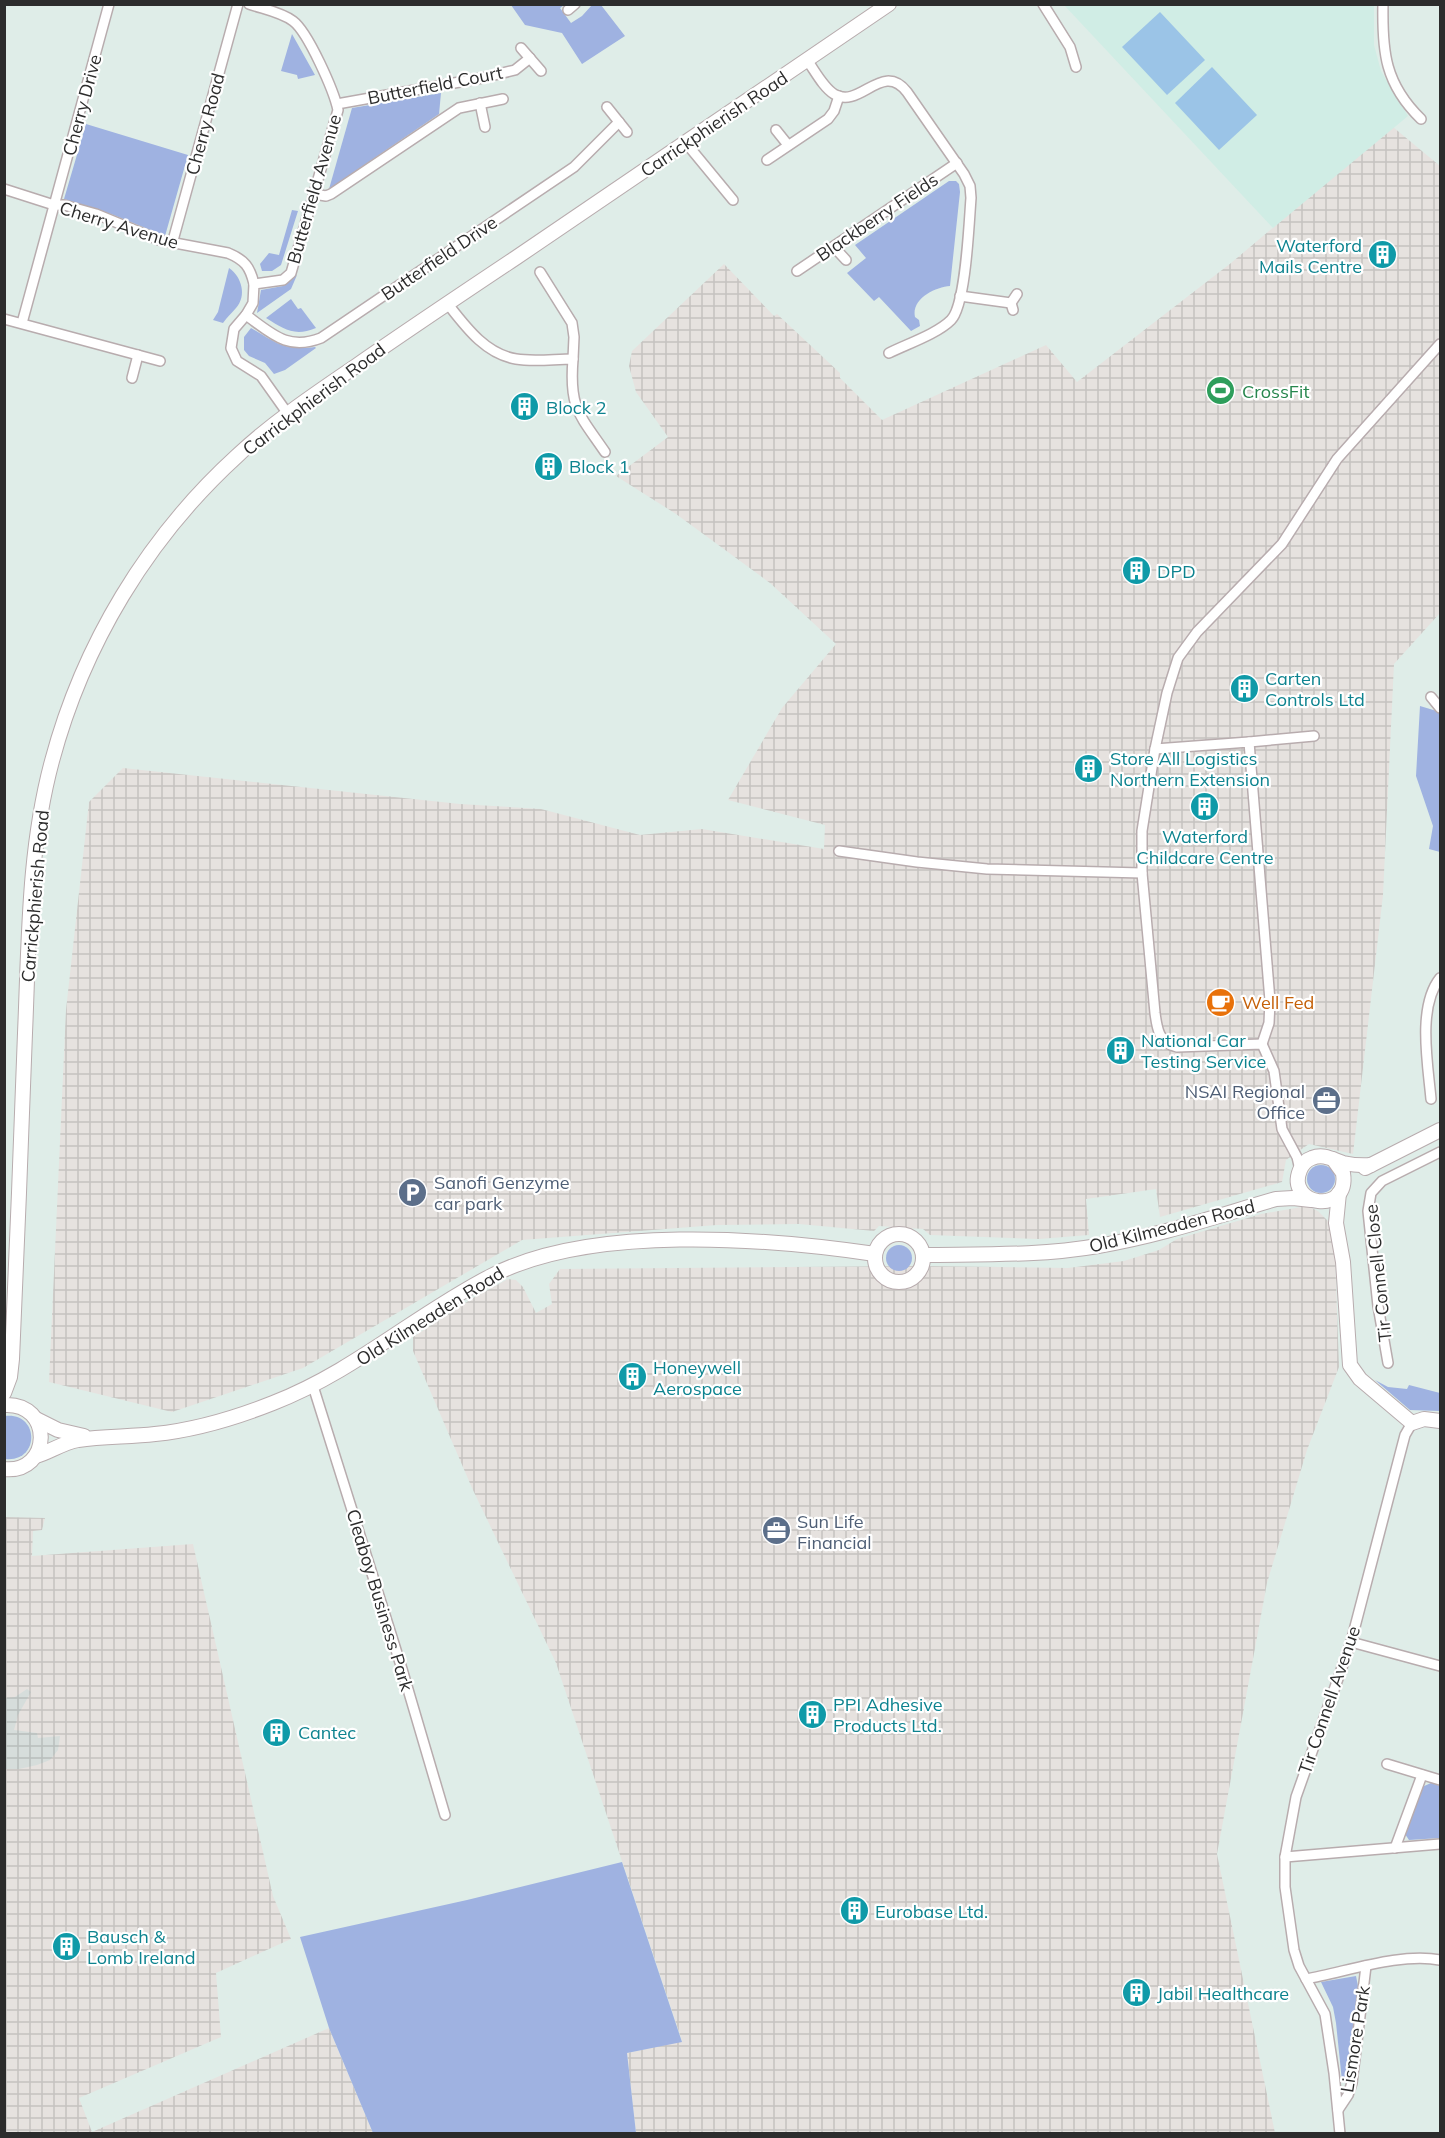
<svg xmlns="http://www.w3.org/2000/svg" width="1445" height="2138" viewBox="0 0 1445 2138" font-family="Mulish,sans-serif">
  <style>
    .industrial { fill: url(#industrial-grid) }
    .education { fill: #d0ede5 }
    .grass { fill: #9fb2e1 }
    .pitch { fill: #9bc4e7 }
    .plaza { fill: url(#plaza-grid) }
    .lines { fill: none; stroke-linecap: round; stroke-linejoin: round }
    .street-casing { stroke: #b8acae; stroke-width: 12 }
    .secondary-casing { stroke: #b8acae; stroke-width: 16 }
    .street { stroke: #fff; stroke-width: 9 }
    .secondary { stroke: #fff; stroke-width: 14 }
    .labels { text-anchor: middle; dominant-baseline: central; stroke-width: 4.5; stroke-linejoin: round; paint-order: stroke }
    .street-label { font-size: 18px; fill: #2c2c2c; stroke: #fff }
    .culture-label { font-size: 18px; fill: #0d838f; stroke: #fff; text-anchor: start }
    .leisure-label { font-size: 18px; fill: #27864d; stroke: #fff; text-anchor: start }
    .food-label { font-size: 18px; fill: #c56008; stroke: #fff; text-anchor: start }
    .service-label { font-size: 18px; fill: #4e5e75; stroke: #fff; text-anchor: start }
  </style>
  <defs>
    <pattern id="industrial-grid" width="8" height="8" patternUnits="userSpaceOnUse" patternTransform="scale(1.5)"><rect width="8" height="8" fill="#e6e2df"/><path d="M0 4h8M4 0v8" fill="none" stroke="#c5c2c0"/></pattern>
    <pattern id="plaza-grid" width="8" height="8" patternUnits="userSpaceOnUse" patternTransform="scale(1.5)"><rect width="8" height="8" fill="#d6dddb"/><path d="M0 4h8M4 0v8" fill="none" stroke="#b8bebc"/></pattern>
  </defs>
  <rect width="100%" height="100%" fill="#dfede8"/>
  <g class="industrial">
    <path d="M1393,127l47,39v447l-46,51 -11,231 -30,259 -44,-10 -23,16 -4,22 -122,35 -4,-28 -70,10 3,36 -50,4 -109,-4 -7,-6 -44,-3 -5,5 -75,-7 -82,1 -195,15 -219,128 -131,44 -123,-30 17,-372 23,-208 34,-34 337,36 81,5 99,26 62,-6 122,20 1,-24 -97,-25 54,-92 54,-64 -66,-61 -94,-69 -60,-38 52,-39 -32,-45 -7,-26 3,-15 92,-87 50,52 3,-2 63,59v5l42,42 164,-75 31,37 154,-119z"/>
    <path d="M1307,1206l11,5 10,10 4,16 3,17 4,113 -32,83 -40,133 -50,271 58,279h-639l-9,-80 55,-12 -126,-378 -84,-175 -59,-137v-14l60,-39 35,-19 8,1 7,7 13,26 16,-9 -3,-20 11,-15 359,-3 149,2 56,-7 35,-11 18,-11 84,-25z"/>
    <path d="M5,1517l40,1 -3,12 -9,1 -1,25 161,-12 80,352 18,43 -75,34 5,64 -142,61 13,34 237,-104 44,105 -368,1z"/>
  </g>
  <path class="education" d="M1064,5h310v40l7,26 27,45 -135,112z"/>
  <g class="grass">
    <path d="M511,5h53l-4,3 11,15 11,-7 10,-11h9l24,31 -43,28 -20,-31 -37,-8z"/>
    <path d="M292,34l23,41 -17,4 -1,-4 -16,-4z"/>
    <path d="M441,93l-2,21 -110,75 23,-81z"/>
    <path d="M86,124l102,31 -23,81 -54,-22 -47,-15z"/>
    <path d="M949,181h7l3,3 1,8 -10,94c-15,1 -39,13 -35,31l4,3 1,6 -9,5 -32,-34 -5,4 -27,-28 19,-15 -11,-13z"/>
    <path d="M292,210l6,1 -17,54 -9,6h-10l-2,-7 9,-11 10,2z"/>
    <path d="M229,268c13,9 18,28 7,40 -5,6 -9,9 -13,15l-10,-3 5,-8z"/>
    <path d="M297,275l-6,14 -34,24 4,-23 22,-4z"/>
    <path d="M291,299l7,10 3,-1 15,20c-22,9 -32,1 -50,-10z"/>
    <path d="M251,328c26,15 33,23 64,19l1,1 -31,22 -11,4 -9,-11 -16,-7 -5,-6v-13z"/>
    <path d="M1420,706l20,6v140l-11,-3 4,-23 -17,-50z"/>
    <circle cx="1321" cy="1179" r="14"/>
    <circle cx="899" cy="1258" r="13"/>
    <path d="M1375,1380l13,7 19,2 2,-4 31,8v18l-30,-1z"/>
    <path d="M5,1416c35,-4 35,47 0,43z"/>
    <path d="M1431,1783l9,3v52l-31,2 -4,-6 17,-47z"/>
    <path d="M622,1862l60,180 -55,11 9,80h-263l-44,-105 -29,-91 167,-37z"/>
    <path d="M1356,1976l2,10 -12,97 -4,-2 -6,-58 -3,-16 -12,-25z"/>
  </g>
  <g class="pitch">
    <path d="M1160,12l45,48 -38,35 -45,-48z"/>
    <path d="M1212,67l45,48 -38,35 -44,-47z"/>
  </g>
  <path class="plaza" d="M27,1689l4,3 -13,23 -4,15 23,3 1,5 22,-2 -2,14 -8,10 -13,5 -18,4h-14v-71l10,-1z"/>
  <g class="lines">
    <defs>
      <g id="street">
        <path d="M249,4c14,5 32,8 44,17 15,11 41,70 45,89l-47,163 -8,7 -29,4 -1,19 -7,12 -12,14 -3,19 6,13 24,15 27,38"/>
        <path d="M1043,4l27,43 6,20"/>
        <path d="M1383,4c-1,48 2,80 38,115"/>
        <path d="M568,10l7,-6"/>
        <path d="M521,48l20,23"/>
        <path d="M807,60c8,11 16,27 27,34 26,16 48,-34 73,-2l57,82 6,12 1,12c-2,24 -5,107 -20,122 -14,14 -44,24 -62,33"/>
        <path d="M480,103l5,24"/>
        <path d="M337,104l145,-26 33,-8 15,-12"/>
        <path d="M607,107l20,25"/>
        <path d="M776,130l12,15"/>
        <path d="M686,143l47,57"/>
        <path d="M767,160l61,-41 6,-8 5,-15"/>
        <path d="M4,189l50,16h10l32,9 63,26 69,13c17,7 22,14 26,31"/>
        <path d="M314,194l12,2 5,-2 128,-86 44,-9"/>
        <path d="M172,244l66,-240"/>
        <path d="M834,247l12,13"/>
        <path d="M797,271l160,-108"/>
        <path d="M540,272l32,51 2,14 -1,22"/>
        <path d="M960,296l51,7"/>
        <path d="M447,303c18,23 38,51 69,56 18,3 38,0 57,0 -4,49 6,55 32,93"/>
        <path d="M1013,310l-2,-7 6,-9"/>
        <path d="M246,315c26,19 42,36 75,23l253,-171 45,-45"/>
        <path d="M4,319l156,42"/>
        <path d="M22,323l87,-319"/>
        <path d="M132,378l6,-23"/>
        <path d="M1431,697l9,11"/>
        <path d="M1249,742l65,-6"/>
        <path d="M1155,749l94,-7 21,259 -1,22 -7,21"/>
        <path d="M839,851l78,11 70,7 155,4"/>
        <path d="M1431,1099c-3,-34 -14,-92 9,-121"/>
        <path d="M1300,1170l-3,-13 -15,-28 -8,-58 -12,-27 -85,3c-18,-4 -20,-18 -22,-34l-13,-140v-42l13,-82 12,-56 11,-35 19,-26 85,-88 55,-85 103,-115"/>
        <path d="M1388,1363l-10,-57 -10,-95 3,-18 11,-12 58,-29"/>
        <path d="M313,1386l89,283 43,146"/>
        <path d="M1351,1642l89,24"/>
        <path d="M1387,1764l53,16"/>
        <path d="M1395,1848l27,-73"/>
        <path d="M1285,1857l155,-13"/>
        <path d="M1306,1979c40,-7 95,-27 134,-19"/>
        <path d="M1338,2110l10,-15 4,-12 14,-117"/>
        <path d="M1340,2134l-6,-61 -9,-59 -26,-48 -5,-16 -9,-63v-30l11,-60 55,-155 54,-207 7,-12"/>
      </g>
      <g id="secondary">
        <path d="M1333,1159l10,14c7,43 -58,33 -43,-3 2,-5 6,-10 12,-12 12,-5 21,2 31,5 10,2 18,3 28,2"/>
        <path d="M1365,1168l75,-38"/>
        <path d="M1339,1193l-3,30 7,39 7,103 10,14 52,44 12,-4 16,2"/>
        <circle cx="899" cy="1258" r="24"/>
        <path d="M923,1255c59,-1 117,1 175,-9 61,-10 119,-30 178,-47l17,-1 18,2"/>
        <path d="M4,1393l6,-16 2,-18c5,-109 9,-217 13,-326 4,-91 3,-183 27,-272 31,-116 95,-223 185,-305 36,-34 78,-62 119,-90 53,-37 107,-73 161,-109 124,-84 248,-168 372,-253"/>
        <path d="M4,1405c50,-3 48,69 0,64"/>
        <path d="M36,1419l22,11 26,6"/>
        <path d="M36,1456c14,-4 26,-13 42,-16 25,-4 51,-3 77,-6 40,-4 80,-16 118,-31 82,-32 142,-88 218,-127 100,-52 275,-38 384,-22"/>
      </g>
    </defs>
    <use href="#street" class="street-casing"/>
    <use href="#secondary" class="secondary-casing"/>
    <use href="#street" class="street"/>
    <use href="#secondary" class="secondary"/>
  </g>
  <defs>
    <symbol id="building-disc" viewBox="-11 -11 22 22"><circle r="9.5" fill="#0f9aa8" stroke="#fff"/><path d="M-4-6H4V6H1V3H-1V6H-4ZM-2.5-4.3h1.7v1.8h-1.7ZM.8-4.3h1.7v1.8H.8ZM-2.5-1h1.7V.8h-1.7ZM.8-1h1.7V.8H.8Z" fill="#fff"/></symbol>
    <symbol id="stadium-disc" viewBox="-11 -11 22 22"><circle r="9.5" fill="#2e9e5b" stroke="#fff"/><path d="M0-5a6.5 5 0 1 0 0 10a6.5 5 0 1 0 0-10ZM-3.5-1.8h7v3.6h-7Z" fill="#fff"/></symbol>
    <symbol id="cafe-disc" viewBox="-11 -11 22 22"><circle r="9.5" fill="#e8710a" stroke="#fff"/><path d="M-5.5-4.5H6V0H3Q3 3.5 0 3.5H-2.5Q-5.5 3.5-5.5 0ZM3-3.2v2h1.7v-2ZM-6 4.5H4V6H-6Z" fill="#fff"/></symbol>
    <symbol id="office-disc" viewBox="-11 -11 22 22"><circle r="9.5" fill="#5c6f8a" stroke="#fff"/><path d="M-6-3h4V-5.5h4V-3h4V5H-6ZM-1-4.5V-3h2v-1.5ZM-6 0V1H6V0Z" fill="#fff"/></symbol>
    <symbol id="parking-disc" viewBox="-11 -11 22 22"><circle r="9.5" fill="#5c6f8a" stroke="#fff"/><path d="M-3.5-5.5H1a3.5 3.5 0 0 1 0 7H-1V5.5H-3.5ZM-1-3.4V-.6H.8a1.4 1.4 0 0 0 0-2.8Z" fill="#fff"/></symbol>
  </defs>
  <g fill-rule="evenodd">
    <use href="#building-disc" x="1366" y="238" width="33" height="33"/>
    <use href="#stadium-disc" x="1204" y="374" width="33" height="33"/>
    <use href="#building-disc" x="508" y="390" width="33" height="33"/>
    <use href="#building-disc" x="532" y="450" width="33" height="33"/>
    <use href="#building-disc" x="1120" y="554" width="33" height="33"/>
    <use href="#building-disc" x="1228" y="672" width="33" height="33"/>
    <use href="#building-disc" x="1072" y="752" width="33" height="33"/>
    <use href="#building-disc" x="1188" y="790" width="33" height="33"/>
    <use href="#cafe-disc" x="1204" y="986" width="33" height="33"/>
    <use href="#building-disc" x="1104" y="1034" width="33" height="33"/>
    <use href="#office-disc" x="1310" y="1084" width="33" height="33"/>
    <use href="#parking-disc" x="396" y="1176" width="33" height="33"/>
    <use href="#building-disc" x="616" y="1360" width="33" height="33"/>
    <use href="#office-disc" x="760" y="1514" width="33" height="33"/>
    <use href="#building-disc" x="796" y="1698" width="33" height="33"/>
    <use href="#building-disc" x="260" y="1716" width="33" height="33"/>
    <use href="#building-disc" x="838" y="1894" width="33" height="33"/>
    <use href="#building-disc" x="50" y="1930" width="33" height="33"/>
    <use href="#building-disc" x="1120" y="1976" width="33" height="33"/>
  </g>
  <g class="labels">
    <g class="street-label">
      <text transform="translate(435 85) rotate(-11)">Butterfield Court</text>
      <text transform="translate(82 105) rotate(-75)">Cherry Drive</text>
      <text transform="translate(205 124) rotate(-75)">Cherry Road</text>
      <text transform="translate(714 124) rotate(-34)">Carrickphierish Road</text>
      <text transform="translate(314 189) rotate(-74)">Butterfield Avenue</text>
      <text transform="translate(877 217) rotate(-34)">Blackberry Fields</text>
      <text transform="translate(119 225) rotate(17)">Cherry Avenue</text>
      <text transform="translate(439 258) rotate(-34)">Butterfield Drive</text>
      <text transform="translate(314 399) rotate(-37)">Carrickphierish Road</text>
      <text transform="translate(35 896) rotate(-85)">Carrickphierish Road</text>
      <text transform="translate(1172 1226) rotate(-14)">Old Kilmeaden Road</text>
      <text transform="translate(1378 1273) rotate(-96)">Tir Connell Close</text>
      <text transform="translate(430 1316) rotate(-32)">Old Kilmeaden Road</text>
      <text transform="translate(380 1600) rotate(73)">Cleaboy Business Park</text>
      <text transform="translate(1329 1700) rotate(-71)">Tir Connell Avenue</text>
      <text transform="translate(1355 2039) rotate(-81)">Lismore Park</text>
    </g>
    <g class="culture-label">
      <text x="1362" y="245" text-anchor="end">Waterford<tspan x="1362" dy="21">Mails Centre</tspan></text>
      <text x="546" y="407">Block 2</text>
      <text x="569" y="466">Block 1</text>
      <text x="1157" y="571">DPD</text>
      <text x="1265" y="678">Carten<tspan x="1265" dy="21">Controls Ltd</tspan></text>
      <text x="1110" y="758">Store All Logistics<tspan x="1110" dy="21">Northern Extension</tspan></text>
      <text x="1205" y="836" text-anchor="middle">Waterford<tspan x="1205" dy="21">Childcare Centre</tspan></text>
      <text x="1141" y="1040">National Car<tspan x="1141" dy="21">Testing Service</tspan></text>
      <text x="653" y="1367">Honeywell<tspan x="653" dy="21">Aerospace</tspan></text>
      <text x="833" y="1704">PPI Adhesive<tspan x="833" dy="21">Products Ltd.</tspan></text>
      <text x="298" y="1732">Cantec</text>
      <text x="875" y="1911">Eurobase Ltd.</text>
      <text x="87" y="1936">Bausch &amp;<tspan x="87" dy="21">Lomb Ireland</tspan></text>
      <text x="1157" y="1993">Jabil Healthcare</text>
    </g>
    <g class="leisure-label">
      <text x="1242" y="391">CrossFit</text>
    </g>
    <g class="food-label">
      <text x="1242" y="1002">Well Fed</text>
    </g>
    <g class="service-label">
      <text x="1305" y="1091" text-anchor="end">NSAI Regional<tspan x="1305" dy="21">Office</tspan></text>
      <text x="434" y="1182">Sanofi Genzyme<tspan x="434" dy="21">car park</tspan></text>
      <text x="797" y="1521">Sun Life<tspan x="797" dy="21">Financial</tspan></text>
    </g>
  </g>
  <rect width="1445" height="2138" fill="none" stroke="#2c2c2c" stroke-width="12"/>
</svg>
